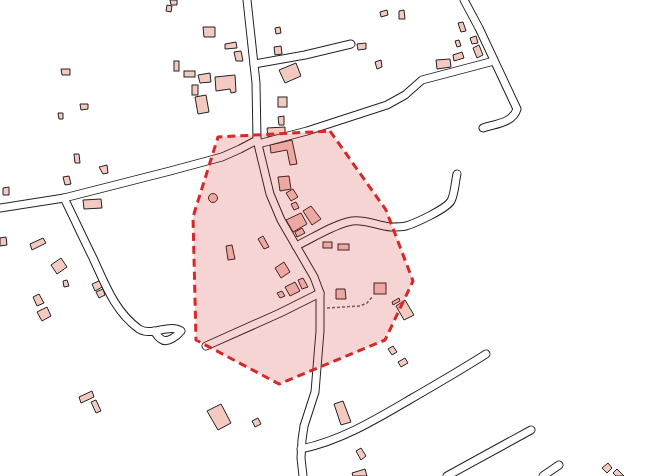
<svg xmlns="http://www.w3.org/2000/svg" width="663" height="476" viewBox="0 0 663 476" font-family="'PT Sans',sans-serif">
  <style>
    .building { fill: #f3c9c0; stroke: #222 }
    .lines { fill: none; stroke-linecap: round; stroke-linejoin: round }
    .minor-casing { stroke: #222; stroke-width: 9 }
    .path { stroke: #646464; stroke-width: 1.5; stroke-dasharray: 3 2; stroke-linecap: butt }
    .minor { stroke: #fff; stroke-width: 7 }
    .marked { fill: #d62828; fill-opacity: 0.2; stroke: #d62828; stroke-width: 3; stroke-dasharray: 8 5; stroke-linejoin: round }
  </style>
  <rect width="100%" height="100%" fill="#fff"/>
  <g class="building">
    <path d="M170,0h7v5h-6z"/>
    <path d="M167,5l5,1 -1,6 -5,-1z"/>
    <path d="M387,10l1,5 -7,2 -1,-5z"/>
    <path d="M404,10l1,9h-6v-8z"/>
    <path d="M463,22l3,9 -5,1 -3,-9z"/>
    <path d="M203,27h12v10h-11z"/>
    <path d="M280,27l1,6 -5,1 -1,-6z"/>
    <path d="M476,36l2,7 -6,1 -2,-6z"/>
    <path d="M459,40l2,6 -4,1 -2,-6z"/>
    <path d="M236,42l1,6 -12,1v-5z"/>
    <path d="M366,43v6l-8,1 -1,-6z"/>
    <path d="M479,45l4,10 -6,3 -4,-10z"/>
    <path d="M281,46l1,8 -7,1 -1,-8z"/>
    <path d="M241,51l2,10h-7l-2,-9z"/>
    <path d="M462,52l2,6 -10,3 -1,-6z"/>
    <path d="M450,59l1,8 -14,2 -1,-9z"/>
    <path d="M381,60l1,7 -5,2 -2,-7z"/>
    <rect x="174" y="61" width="5" height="10"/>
    <path d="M296,63l5,13 -16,7 -6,-13z"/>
    <path d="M61,69h9v6h-8z"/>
    <rect x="184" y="71" width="11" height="6"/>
    <path d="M210,73l1,9 -11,1 -2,-8z"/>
    <path d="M235,75l1,17 -5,1 -1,-4 -14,2 -1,-14z"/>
    <rect x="192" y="85" width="6" height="10"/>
    <path d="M206,95l3,17 -11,2 -3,-17z"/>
    <rect x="278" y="97" width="9" height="10"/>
    <path d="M80,104h8v5l-7,1z"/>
    <path d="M58,113h5v6h-4z"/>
    <path d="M284,116v9h-5l-1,-8z"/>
    <path d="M285,127v9l-17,1 -1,-9z"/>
    <path d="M292,140l5,24 -7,1 -3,-15 -16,3 -1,-8z"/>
    <path d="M74,154h5l1,9h-5z"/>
    <path d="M107,165l1,8 -5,1 -4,-7z"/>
    <path d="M69,176l2,8 -6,1 -2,-8z"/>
    <path d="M289,176l2,13 -11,2 -2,-14z"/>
    <path d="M9,187v8h-6v-7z"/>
    <path d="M293,189l5,8 -7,4 -5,-8z"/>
    <circle cx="213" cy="198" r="4.5"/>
    <path d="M101,199l1,9 -18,1 -1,-9z"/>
    <path d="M296,202l3,6 -5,2 -3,-6z"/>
    <path d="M311,206l10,13 -9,6 -9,-14z"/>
    <path d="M301,213l6,11 -14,8 -7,-12z"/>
    <path d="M302,228l3,5 -8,4 -2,-5z"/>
    <path d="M263,236l6,11 -5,2 -6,-10z"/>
    <path d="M6,237l1,8 -7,1v-8z"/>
    <path d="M43,238l3,5 -14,7 -2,-6z"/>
    <rect x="323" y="242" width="9" height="6"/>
    <rect x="338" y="244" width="11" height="6"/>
    <path d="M232,245l3,14 -7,1 -2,-14z"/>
    <path d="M61,258l6,9 -10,7 -6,-9z"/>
    <path d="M284,262l6,10 -9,6 -6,-10z"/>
    <path d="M303,278l5,9 -6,2 -4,-9z"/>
    <path d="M67,280l2,6 -5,1 -1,-6z"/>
    <path d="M101,280l3,6 -9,5 -3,-7z"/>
    <path d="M295,282l5,9 -10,5 -5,-9z"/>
    <rect x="374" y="283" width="12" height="11"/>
    <path d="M103,289l2,6 -6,3 -3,-6z"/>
    <path d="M336,289h9l1,10h-10z"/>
    <path d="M282,291l3,5 -5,2 -3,-5z"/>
    <path d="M39,294l5,9 -7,3 -4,-9z"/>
    <path d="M399,298l1,3 -7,4 -1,-3z"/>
    <path d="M405,300l9,15 -10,5 -8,-14z"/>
    <path d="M47,307l4,9 -9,5 -5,-9z"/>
    <path d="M393,346l4,6 -5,3 -4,-6z"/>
    <path d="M405,358l3,5 -7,4 -3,-5z"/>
    <path d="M92,391l2,6 -13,6 -2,-6z"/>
    <path d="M96,400l5,11 -5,2 -5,-11z"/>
    <path d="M343,401l8,21 -10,3 -7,-21z"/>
    <path d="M221,404l10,19 -13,7 -11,-19z"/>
    <path d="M258,418l3,6 -6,3 -3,-6z"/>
    <path d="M361,448l5,8 -5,4 -5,-9z"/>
    <path d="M608,463l4,5 -5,5 -5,-5z"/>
    <path d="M365,469l2,7h-14l-1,-3z"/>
    <path d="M617,469l7,7h-8l-3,-3z"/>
  </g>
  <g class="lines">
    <defs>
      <g id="minor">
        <path d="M247,0l9,83 1,57 6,25 7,29 11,26 33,57 6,16v38l-5,61 -11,34 -2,14 -1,18 2,18"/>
        <path d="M464,0l15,28 38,81c-4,14 -22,15 -34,19"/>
        <path d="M254,64l51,-9 46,-11"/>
        <path d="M258,144l49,-13 80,-26 18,-10 17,-15 72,-19"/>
        <path d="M64,198c10,20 19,40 29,60 12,26 22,54 46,71 13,8 30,-6 42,2 -4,5 -14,13 -20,8 -3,-2 -5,-5 -7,-8"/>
        <path d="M0,208l64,-10 106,-27 52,-14 18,-8 17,-9"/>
        <path d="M296,246c17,-8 38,-22 56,-25 13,-2 26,5 39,6 5,0 10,0 15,-1 10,-3 40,-17 45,-25 4,-8 4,-19 6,-27"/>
        <path d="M206,346l74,-33 40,-20"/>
        <path d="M301,449c39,-8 74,-29 108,-49 26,-15 52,-30 77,-46"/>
        <path d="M447,476l84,-46"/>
        <path d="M543,476l16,-11"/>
      </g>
    </defs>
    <use href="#minor" class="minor-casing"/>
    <path class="path" d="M327,308l33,-2 7,-3 6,-7"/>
    <use href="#minor" class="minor"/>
  </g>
  <path class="marked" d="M330,131l56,79 27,71 -28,59 -106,44 -83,-44 -3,-123 25,-80z"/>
</svg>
